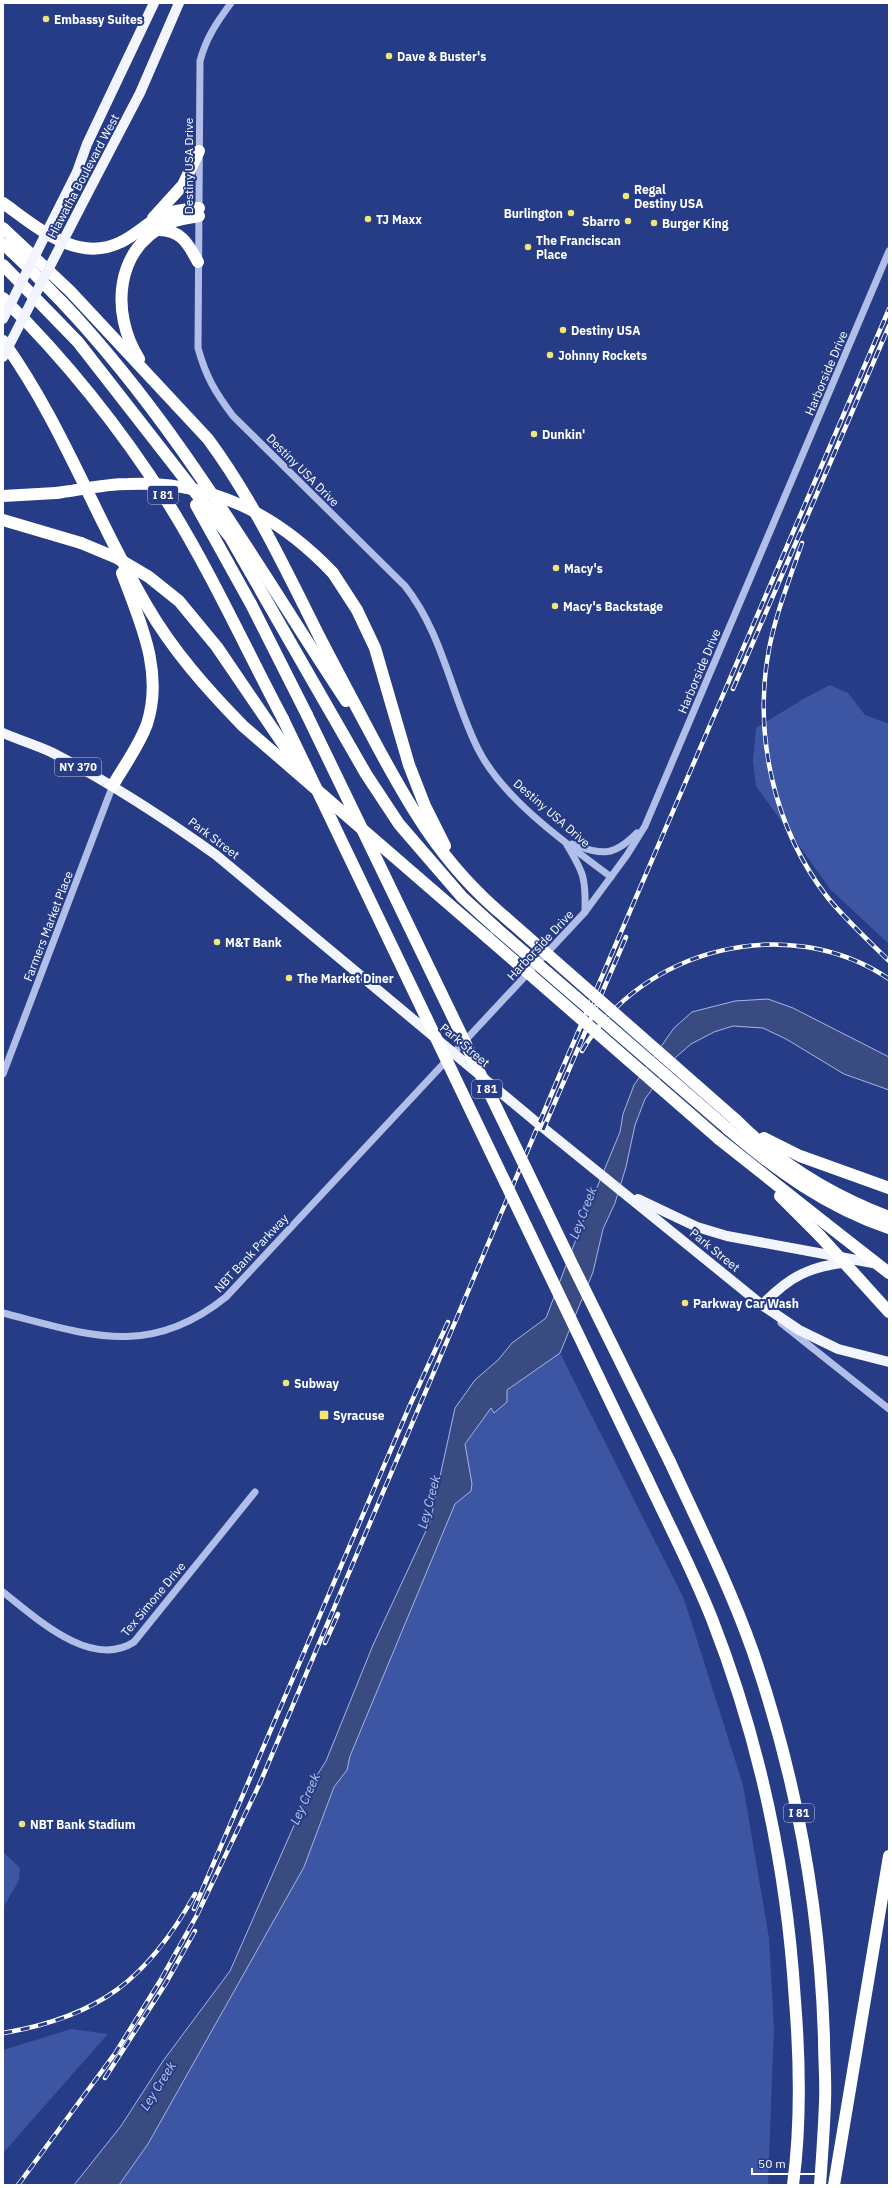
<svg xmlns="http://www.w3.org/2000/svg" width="892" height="2188" viewBox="0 0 892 2188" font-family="'IBM Plex Sans',sans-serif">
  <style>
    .green { fill: #3d56a4 }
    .water { fill: #3a4b81; stroke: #a5b6e9 }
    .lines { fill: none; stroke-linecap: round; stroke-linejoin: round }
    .minor { stroke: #b0bee8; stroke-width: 7 }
    .major { stroke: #f3f5fe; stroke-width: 10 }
    .highway { stroke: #fff; stroke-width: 12 }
    .rail-casing { stroke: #fff; stroke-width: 4.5 }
    .rail { stroke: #263c86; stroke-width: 3; stroke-dasharray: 9; stroke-linecap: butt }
    .major-bridge { stroke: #f3f5fe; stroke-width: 10 }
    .highway-bridge { stroke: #fff; stroke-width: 12 }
    .poi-dot { fill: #f1e775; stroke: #263c86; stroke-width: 1.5 }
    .labels { text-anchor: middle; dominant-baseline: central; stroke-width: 4; stroke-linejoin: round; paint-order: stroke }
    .shield { fill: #263c86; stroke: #bec4db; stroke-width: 1 }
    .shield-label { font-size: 11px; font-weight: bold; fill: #fff }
    .poi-label { font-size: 12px; font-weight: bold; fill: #fff; stroke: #263c86; text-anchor: start }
    .street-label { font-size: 12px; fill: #fff; stroke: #263c86 }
    .water-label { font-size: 13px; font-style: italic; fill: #bcc9ef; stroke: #263c86 }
  </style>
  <rect width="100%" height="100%" fill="#263c86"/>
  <g class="green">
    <path d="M830,685l18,8 17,22 24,9v220l-58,-54 -75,-104 -3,-25 3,-33 49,-30z"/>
    <path d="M560,1353l124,246 59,186 26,153 5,90 -6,157h-649l29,-41 156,-277 30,-80 13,-17 3,-14 105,-252 16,-13 -6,-46 27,-38 2,6 13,-23z"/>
    <path d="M3,1852l17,16 -1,12 -16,28z"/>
    <path d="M71,2029l37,5 -105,119v-103z"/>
  </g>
  <path class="water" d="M768,999l25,9 96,49v33l-45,-16 -58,-35 -23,-11 -30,-2 -19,6 -23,12 -15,13 -31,42 -10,26 -9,42 -11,36 -12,26 -10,43 -33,81 -53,37v12l-13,11 -3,-5 -26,36 7,40 -1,7 -16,13 -105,252 -3,14 -13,17 -30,80 -156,277 -29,41h-45l47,-59 42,-65 67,-90 84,-191 12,-19 47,-116 57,-123 25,-114 20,-28 23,-20 14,-17 34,-25 35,-92 39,-94 3,-18 11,-29 40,-57 18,-16 43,-11z"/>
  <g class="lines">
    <g class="minor">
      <path d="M231,3c-14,19 -25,35 -31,58l-2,287c8,29 17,44 35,68l172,170c38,48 46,109 73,163 25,50 89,95 133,128"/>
      <path d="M572,844c31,11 41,13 65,-11"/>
      <path d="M567,845c17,28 19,34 18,67"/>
      <path d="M3,1074l110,-289"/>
      <path d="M3,1313c86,22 146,46 223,-16l359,-385 42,-57 18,-29 244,-575"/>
      <path d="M781,1323l108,86"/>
      <path d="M3,1592c32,25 88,78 131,50l121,-150"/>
    </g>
    <g class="major">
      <path d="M77,172l10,-28 67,-141"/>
      <path d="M94,181l46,-88 39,-90"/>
      <path d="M3,733c16,7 33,12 48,19 58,30 112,65 165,103l325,271 221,179 37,25 39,19 51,13"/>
      <path d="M638,1199l59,28 30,9 151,28"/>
      <path d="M762,1305c28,-29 48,-39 88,-43"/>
    </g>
    <g class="highway">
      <path d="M3,203c34,24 74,61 118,39 15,-7 27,-20 42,-27 11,-5 24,-6 36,-7"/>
      <path d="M153,218l30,-33 16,-34"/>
      <path d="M3,228l67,63 138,148c45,61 77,129 111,197 16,31 32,61 48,91 39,74 73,136 138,190"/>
      <path d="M157,230c23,-1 31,13 41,32"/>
      <path d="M3,244c21,18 39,38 58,57 115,121 194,262 285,400"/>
      <path d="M3,265l75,77 152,195 136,237 33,50 63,73 34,31"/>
      <path d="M3,298c62,61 118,131 165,205 43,69 77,144 115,216"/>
      <path d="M3,341c59,82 93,179 144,265 26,45 60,83 96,120l245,212"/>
      <path d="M139,359c-29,-47 -24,-111 30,-136 8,-4 20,-5 30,-7"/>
      <path d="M3,496l53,-3"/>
      <path d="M196,505l55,99 56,111"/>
      <path d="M3,520l78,23"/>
      <path d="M333,573l24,37 18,38 34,117 16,41 20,40"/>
      <path d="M113,785c11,-19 26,-39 34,-61 17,-53 -7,-102 -25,-151"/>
      <path d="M736,1120c44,44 95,75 153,97"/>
      <path d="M728,1129c49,42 99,78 161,99"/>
      <path d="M764,1138l36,18 89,32"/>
      <path d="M719,1139l106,84"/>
      <path d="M780,1196l40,40"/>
      <path d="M860,1280l29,32"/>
      <path d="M670,1462c29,63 60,125 83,190 43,125 67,254 71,387 0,21 2,42 1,63 -1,28 -3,56 -5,83"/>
      <path d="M647,1478c22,47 46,93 65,141 48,123 75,251 83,382 5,61 6,124 -2,184"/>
      <path d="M834,2185l55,-329"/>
    </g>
    <defs>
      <g id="rail">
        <path d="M802,543c-12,35 -26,70 -33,106 -16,86 5,180 59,249 18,22 40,42 61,63"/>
        <path d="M733,689l156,-363"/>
        <path d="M582,1051c60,-103 206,-140 307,-72"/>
        <path d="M543,1130l83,-193"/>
        <path d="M325,1643l13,-29"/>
        <path d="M194,1909l216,-504 38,-83"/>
        <path d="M3,2033c96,-16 145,-54 192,-139"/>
        <path d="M105,2078l61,-95 29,-52"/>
        <path d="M18,2185l98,-133 44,-71 37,-66 63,-132 300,-709 329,-765"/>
      </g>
    </defs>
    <use href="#rail" class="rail-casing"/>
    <use href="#rail" class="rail"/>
    <g class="major-bridge">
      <path d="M3,319l74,-147"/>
      <path d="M3,357l91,-176"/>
    </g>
    <g class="highway-bridge">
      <path d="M56,493c23,-3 48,-9 72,-9 83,-4 149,30 205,89"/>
      <path d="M81,543l36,15 32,19 30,24 38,46 81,119"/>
      <path d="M307,715l267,553 96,194"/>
      <path d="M283,719l364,759"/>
      <path d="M505,917l231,203"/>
      <path d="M496,928l232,201"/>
      <path d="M488,938l231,201"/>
      <path d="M825,1223l64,50"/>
      <path d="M820,1236l40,44"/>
    </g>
  </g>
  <g class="poi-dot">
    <circle cx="46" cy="19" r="4"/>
    <circle cx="389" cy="56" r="4"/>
    <circle cx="626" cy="196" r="4"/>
    <circle cx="571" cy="213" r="4"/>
    <circle cx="368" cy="219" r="4"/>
    <circle cx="628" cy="221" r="4"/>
    <circle cx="654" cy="223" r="4"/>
    <circle cx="528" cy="247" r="4"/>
    <circle cx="563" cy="330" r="4"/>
    <circle cx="550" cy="355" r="4"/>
    <circle cx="534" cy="434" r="4"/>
    <circle cx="556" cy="568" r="4"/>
    <circle cx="555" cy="606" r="4"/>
    <circle cx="217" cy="942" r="4"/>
    <circle cx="289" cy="978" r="4"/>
    <circle cx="685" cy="1303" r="4"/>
    <circle cx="286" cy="1383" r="4"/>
    <rect x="319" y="1410" width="10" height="10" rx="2"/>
    <circle cx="22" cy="1824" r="4"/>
  </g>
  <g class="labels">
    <g class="shield">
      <rect x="148" y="486" width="30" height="18" rx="3"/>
      <rect x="55" y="758" width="46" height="18" rx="3"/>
      <rect x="472" y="1080" width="30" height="18" rx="3"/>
      <rect x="784" y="1804" width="30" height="18" rx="3"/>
    </g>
    <g class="shield-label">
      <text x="163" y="495">I 81</text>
      <text x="78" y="767">NY 370</text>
      <text x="487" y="1089">I 81</text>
      <text x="799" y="1813">I 81</text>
    </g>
    <g class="poi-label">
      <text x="54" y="19">Embassy Suites</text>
      <text x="397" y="56">Dave &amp; Buster's</text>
      <text x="634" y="189">Regal<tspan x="634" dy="14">Destiny USA</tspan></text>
      <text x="563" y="213" text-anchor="end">Burlington</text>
      <text x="376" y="219">TJ Maxx</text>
      <text x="620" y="221" text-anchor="end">Sbarro</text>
      <text x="662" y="223">Burger King</text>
      <text x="536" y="240">The Franciscan<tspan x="536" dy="14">Place</tspan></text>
      <text x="571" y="330">Destiny USA</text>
      <text x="558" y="355">Johnny Rockets</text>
      <text x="542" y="434">Dunkin'</text>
      <text x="564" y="568">Macy's</text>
      <text x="563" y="606">Macy's Backstage</text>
      <text x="225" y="942">M&amp;T Bank</text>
      <text x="297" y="978">The Market Diner</text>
      <text x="693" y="1303">Parkway Car Wash</text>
      <text x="294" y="1383">Subway</text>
      <text x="333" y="1415">Syracuse</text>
      <text x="30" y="1824">NBT Bank Stadium</text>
    </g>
    <g class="street-label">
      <text transform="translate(188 166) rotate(-90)">Destiny USA Drive</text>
      <text transform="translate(83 176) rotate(-62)">Hiawatha Boulevard West</text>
      <text transform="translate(826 373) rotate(-67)">Harborside Drive</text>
      <text transform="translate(303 470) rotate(45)">Destiny USA Drive</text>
      <text transform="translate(699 671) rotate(-67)">Harborside Drive</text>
      <text transform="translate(552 813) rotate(41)">Destiny USA Drive</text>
      <text transform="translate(214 838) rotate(37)">Park Street</text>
      <text transform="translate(48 926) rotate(-69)">Farmers Market Place</text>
      <text transform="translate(540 945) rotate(-47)">Harborside Drive</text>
      <text transform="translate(465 1045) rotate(40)">Park Street</text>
      <text transform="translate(715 1250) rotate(39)">Park Street</text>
      <text transform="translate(251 1253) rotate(-47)">NBT Bank Parkway</text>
      <text transform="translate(153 1599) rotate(-50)">Tex Simone Drive</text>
    </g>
    <g class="water-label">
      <text transform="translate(583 1213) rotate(-69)">Ley Creek</text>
      <text transform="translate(429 1502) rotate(-75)">Ley Creek</text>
      <text transform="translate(305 1799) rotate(-66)">Ley Creek</text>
      <text transform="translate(158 2086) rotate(-58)">Ley Creek</text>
    </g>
  </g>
  <rect width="892" height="2188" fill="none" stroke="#ffffff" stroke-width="8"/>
  <path d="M752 2168v6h71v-6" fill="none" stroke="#ffffff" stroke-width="2"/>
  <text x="758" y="2168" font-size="12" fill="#ffffff" stroke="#263c86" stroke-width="3" paint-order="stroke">50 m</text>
</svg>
